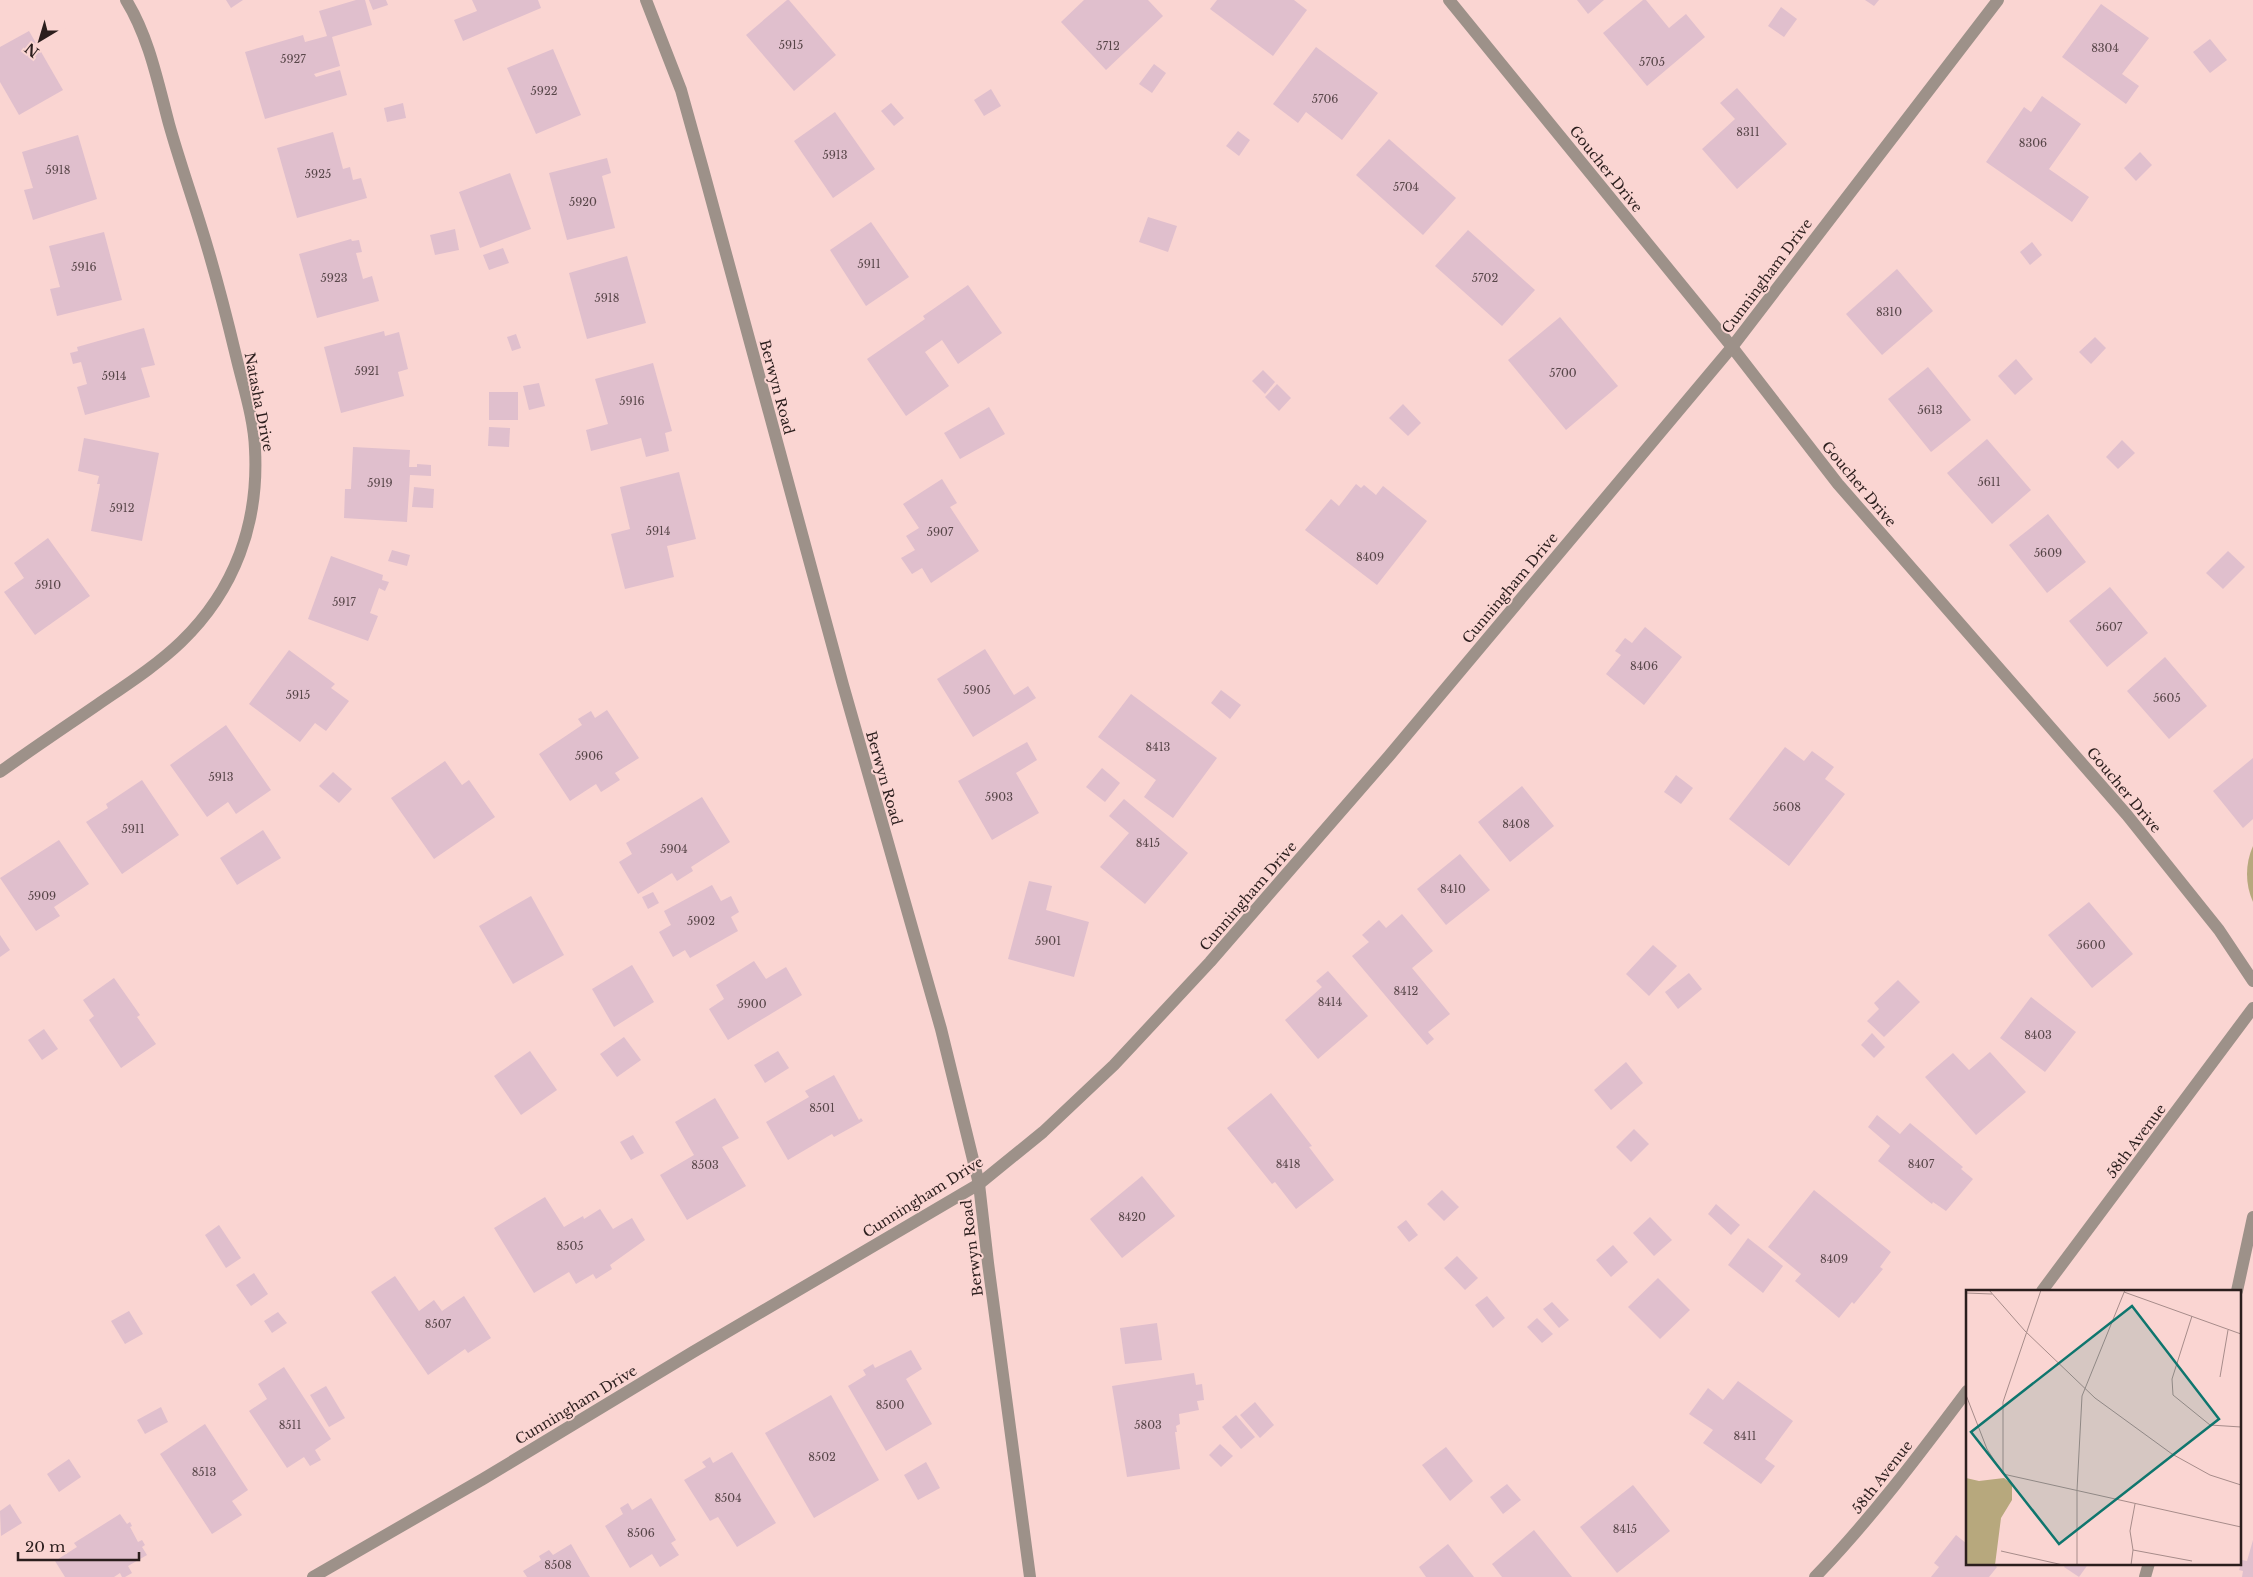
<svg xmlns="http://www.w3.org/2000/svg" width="2253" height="1577" viewBox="0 0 2253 1577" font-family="'Libre Baskerville',serif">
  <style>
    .forest { fill: #b7a87d }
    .building { fill: #e0bfcd }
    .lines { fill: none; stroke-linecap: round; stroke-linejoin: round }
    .street { stroke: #9d9189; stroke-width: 12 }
    .labels { text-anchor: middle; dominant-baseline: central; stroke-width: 4; stroke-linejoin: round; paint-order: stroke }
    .number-label { font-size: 11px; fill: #584649 }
    .street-label { font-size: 14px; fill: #2b1e1d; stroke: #fad5d2 }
    .inset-road { fill: none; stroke: #a78c8a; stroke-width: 1 }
    .view { fill: #0f766e; fill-opacity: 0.15; stroke: #0f766e; stroke-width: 2.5 }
    .inset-edge { fill: none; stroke: #2b1e1d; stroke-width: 2.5 }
  </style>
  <rect width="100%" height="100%" fill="#fad5d2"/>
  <path class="forest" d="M2253,846v56c-8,-18 -8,-38 0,-56z"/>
  <g class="building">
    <path d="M226,0h17l-12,8z"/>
    <path d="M356,0h9l7,25 -40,12 8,29 -26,8 2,3 24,-7 7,25 -82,24 -20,-67 58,-17 2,7 22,-6 -8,-25z"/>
    <path d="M369,0h17l2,5 -15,5z"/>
    <path d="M472,0h66l3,8 -78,33 -9,-21 23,-9z"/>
    <path d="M787,0h2l47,55 -42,36 -48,-56z"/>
    <path d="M1084,0h64l15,16 -57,54 -45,-48z"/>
    <path d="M1217,0h77l13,10 -34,46 -63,-47z"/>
    <path d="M1577,0h27l-16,14z"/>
    <path d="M1643,0h3l23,28 17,-14 19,23 -58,49 -44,-53z"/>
    <path d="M1865,0h14l-5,6z"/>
    <path d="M2101,4l48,34 -27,36 17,12 -13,18 -64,-47z"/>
    <path d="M1781,7l16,12 -13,18 -16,-11z"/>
    <path d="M29,31l34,59 -44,25 -19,-33v-35z"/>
    <path d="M2210,39l17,21 -17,13 -17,-21z"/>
    <path d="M1316,47l62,46 -36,47 -36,-28 -8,11 -25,-19z"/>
    <path d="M553,49l28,66 -45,19 -29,-66z"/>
    <path d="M1154,64l12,9 -14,20 -13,-9z"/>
    <path d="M1737,88l50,56 -50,45 -35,-40 33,-30 -15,-16z"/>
    <path d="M991,89l10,17 -17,10 -10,-16z"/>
    <path d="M2042,96l39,28 -32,45 40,28 -17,25 -86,-60 38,-55 7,5z"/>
    <path d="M403,103l3,15 -19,4 -3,-14z"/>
    <path d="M891,103l13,15 -10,8 -13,-15z"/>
    <path d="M835,112l40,57 -42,29 -39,-57z"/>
    <path d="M1238,131l12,9 -11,16 -13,-10z"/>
    <path d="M333,132l10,37 7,-2 3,13 8,-2 6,20 -70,20 -20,-70z"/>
    <path d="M78,135l19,64 -64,21 -9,-30 9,-2 -11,-36z"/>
    <path d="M1389,139l67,59 -33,37 -67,-60z"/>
    <path d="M2140,152l12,13 -16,16 -12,-13z"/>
    <path d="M607,158l4,15 -9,3 13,52 -48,12 -18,-67z"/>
    <path d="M510,173l21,56 -51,19 -21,-56z"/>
    <path d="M1148,217l29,9 -9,26 -29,-10z"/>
    <path d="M871,222l38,55 -43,29 -36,-56z"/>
    <path d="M455,229l4,21 -24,5 -5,-20z"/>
    <path d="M1468,230l67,60 -33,36 -67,-60z"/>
    <path d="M104,232l18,68 -65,16 -7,-27 10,-2 -11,-41z"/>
    <path d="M351,239l1,2 7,-1 3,12 -6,1 7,26 9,-3 7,25 -62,17 -18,-64z"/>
    <path d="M2032,242l10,13 -12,10 -10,-13z"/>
    <path d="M503,248l6,15 -20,7 -6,-15z"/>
    <path d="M627,256l19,67 -59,16 -18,-66z"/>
    <path d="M1897,269l36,42 -51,44 -36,-41z"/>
    <path d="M968,285l34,48 -44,31 -16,-24 -17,12 24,34 -43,30 -39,-57 58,-40 -2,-3z"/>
    <path d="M1560,317l58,69 -52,44 -58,-70z"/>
    <path d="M144,328l11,37 -14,3 9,29 -65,18 -8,-28 10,-3 -6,-22 -8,2 -3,-11 8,-2 -1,-4z"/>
    <path d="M384,331l1,5 14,-4 9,37 -10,3 6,24 -63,17 -17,-66z"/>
    <path d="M516,334l5,14 -9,3 -5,-14z"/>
    <path d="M2095,337l11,11 -15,16 -12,-12z"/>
    <path d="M2016,359l17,20 -18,16 -17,-19z"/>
    <path d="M653,363l19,68 -7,2 4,18 -23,6 -5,-19 -50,13 -5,-21 22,-6 -13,-45z"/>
    <path d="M1928,367l43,53 -40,32 -43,-53z"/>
    <path d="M1263,370l12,12 -10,12 -13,-13z"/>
    <path d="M539,383l6,23 -16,4 -6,-24z"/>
    <path d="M1277,384l14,14 -12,13 -14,-14z"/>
    <rect x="489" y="392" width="29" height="28"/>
    <path d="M1403,404l18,19 -13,13 -19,-18z"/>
    <path d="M989,407l16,27 -45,25 -16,-26z"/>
    <path d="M489,427l21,1 -1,19 -21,-1z"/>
    <path d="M84,438l75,15 -17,88 -51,-10 9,-47h-3l2,-8 -21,-5z"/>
    <path d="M1987,439l44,51 -39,34 -45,-51z"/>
    <path d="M2122,440l13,13 -17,16 -12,-12z"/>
    <path d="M353,447l57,3 -1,17h8v-3l14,1v11l-21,-1 -3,47 -63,-4 1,-29h6z"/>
    <path d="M679,472l17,67 -29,7 7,31 -49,12 -14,-55 19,-5 -10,-42z"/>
    <path d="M942,479l15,24 -7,4 29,44 -48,32 -9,-15 -10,6 -11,-16 14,-8 -9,-14 13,-8 -16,-24z"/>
    <path d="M1356,484l5,4 3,-3 12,10 7,-9 44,35 -50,64 -72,-55 26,-31 8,7z"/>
    <path d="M414,487l20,2 -1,19 -21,-1z"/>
    <path d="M2048,514l38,48 -39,31 -38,-48z"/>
    <path d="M48,538l42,58 -55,39 -31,-43 20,-14 -10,-15z"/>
    <path d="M392,550l18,5 -3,11 -19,-5z"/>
    <path d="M2228,551l17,16 -22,22 -17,-16z"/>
    <path d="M331,556l52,19 -1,5 7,2 -4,9 -6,-3 -9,25 8,3 -10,25 -60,-22z"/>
    <path d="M2110,587l38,46 -41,34 -38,-46z"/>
    <path d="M1645,627l37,30 -38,48 -38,-31 15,-19 -6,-4 10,-13 7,5z"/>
    <path d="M985,649l29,46 14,-9 8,12 -63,39 -36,-58z"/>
    <path d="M289,650l46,34 -4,4 18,13 -23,30 -11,-8 -15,19 -51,-38z"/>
    <path d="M2165,657l42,49 -38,33 -42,-48z"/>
    <path d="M1221,690l20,15 -11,14 -19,-16z"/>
    <path d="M1131,694l86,64 -44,60 -29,-21 12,-17 -58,-43z"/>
    <path d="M607,710l32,48 -24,15 5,7 -19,12 -5,-8 -26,17 -31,-47 43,-29 -4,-6 13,-8 4,7z"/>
    <path d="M226,725l45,65 -35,24 -8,-12 -21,15 -37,-52z"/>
    <path d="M1027,742l10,18 -21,13 23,40 -47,27 -34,-59z"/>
    <path d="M1785,747l19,14 8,-10 22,16 -9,12 20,15 -56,72 -60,-47z"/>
    <path d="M2253,758v61l-10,9 -30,-37z"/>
    <path d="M445,761l17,24 7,-5 26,37 -61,42 -43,-61z"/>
    <path d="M1102,768l18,15 -15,19 -19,-15z"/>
    <path d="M333,772l19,17 -13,14 -20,-17z"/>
    <path d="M1676,775l17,13 -12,16 -17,-12z"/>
    <path d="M142,780l37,55 -57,39 -36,-52 22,-14 -2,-4z"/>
    <path d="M1522,786l32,40 -44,36 -32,-40z"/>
    <path d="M702,797l28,45 -39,25 2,4 -16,10 -5,-8 -34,21 -19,-32 13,-8 -6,-11z"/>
    <path d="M1124,799l64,54 -43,51 -45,-37 29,-34 -20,-17z"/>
    <path d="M263,830l18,28 -44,27 -17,-27z"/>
    <path d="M59,840l30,44 -35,23 6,9 -24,15 -36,-53z"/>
    <path d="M1460,854l30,36 -44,35 -29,-36z"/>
    <path d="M1029,881l23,5 -6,24 43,12 -15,55 -66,-18z"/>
    <path d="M712,885l9,16 10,-5 8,16 -8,5 7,14 -48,27 -5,-8 -12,7 -14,-25 12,-7 -7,-14z"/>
    <path d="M653,892l6,11 -11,6 -6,-12z"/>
    <path d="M531,896l33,59 -51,29 -34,-58z"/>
    <path d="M2089,902l44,52 -41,34 -44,-53z"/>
    <path d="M1402,914l31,37 -21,17 38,46 -22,18 6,7 -7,6 -75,-89 17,-14 -7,-7 17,-15 7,8z"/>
    <path d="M0,935l10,15 -10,7z"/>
    <path d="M1653,945l24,21 -28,30 -23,-22z"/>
    <path d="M754,961l12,18 20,-12 16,28 -74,45 -19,-31 15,-10 -8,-14z"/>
    <path d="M632,965l22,37 -40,25 -22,-38z"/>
    <path d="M1328,971l40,45 -50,43 -33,-39 37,-33 -6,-6z"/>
    <path d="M1689,973l13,16 -24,20 -13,-17z"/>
    <path d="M114,978l26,37 -3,2 19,27 -35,24 -32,-48 5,-4 -11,-16z"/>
    <path d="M1898,980l22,22 -36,35 -17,-16 12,-12 -5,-6z"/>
    <path d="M2031,997l45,35 -31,40 -45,-34z"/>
    <path d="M44,1029l14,20 -16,11 -14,-20z"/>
    <path d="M1872,1033l13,14 -11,11 -13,-13z"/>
    <path d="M624,1037l17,23 -24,17 -17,-23z"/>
    <path d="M530,1051l27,39 -36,25 -27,-39z"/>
    <path d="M778,1051l11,17 -24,15 -11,-18z"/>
    <path d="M1990,1052l36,40 -50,43 -51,-58 28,-24 16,17z"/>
    <path d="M1626,1062l17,21 -32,27 -17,-20z"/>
    <path d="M834,1075l25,45 2,-2 2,3 -29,16 -2,-3 -44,26 -22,-38 43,-25 -4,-6z"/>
    <path d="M1271,1093l41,53 -3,1 25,33 -38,29 -21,-27 -3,2 -45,-56z"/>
    <path d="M715,1098l24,40 -17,9 24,39 -59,34 -27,-45 34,-20 -19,-33z"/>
    <path d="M1877,1115l23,19 10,-11 53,44 -2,2 12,10 -27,32 -13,-9 -1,2 -54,-43 12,-15 -22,-19z"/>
    <path d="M1634,1129l15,15 -18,18 -15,-15z"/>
    <path d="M633,1135l11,18 -13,7 -11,-18z"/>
    <path d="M1142,1176l33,40 -53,42 -32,-39z"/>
    <path d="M1442,1190l17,17 -15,14 -17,-17z"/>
    <path d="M1814,1190l77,62 -11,15 3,2 -29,35 -2,-2 -13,16 -44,-37 6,-7 -33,-27z"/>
    <path d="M545,1197l19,30 19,-11 1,3 16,-10 13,20 19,-11 13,22 -35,25 2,4 -16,10 -3,-5 -17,10 -7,-12 -35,21 -40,-65z"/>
    <path d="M1716,1204l24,21 -9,10 -23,-21z"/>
    <path d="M1650,1217l22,23 -18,16 -21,-23z"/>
    <path d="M1406,1220l12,15 -9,7 -12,-15z"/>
    <path d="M219,1225l22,33 -15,10 -21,-33z"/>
    <path d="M1748,1238l35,28 -20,27 -35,-28z"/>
    <path d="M1613,1245l15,17 -17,15 -15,-17z"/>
    <path d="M1457,1256l21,22 -13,12 -21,-22z"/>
    <path d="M254,1273l14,21 -17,12 -15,-21z"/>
    <path d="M395,1276l24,35 15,-11 8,11 22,-15 27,42 -23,15 -3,-4 -37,26 -57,-83z"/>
    <path d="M1658,1278l32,32 -30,29 -32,-32z"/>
    <path d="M1487,1296l18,22 -12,10 -18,-23z"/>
    <path d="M1552,1302l17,18 -10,8 -16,-19z"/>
    <path d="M129,1311l14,23 -18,10 -14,-23z"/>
    <path d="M278,1312l9,11 -15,10 -8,-12z"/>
    <path d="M1537,1318l16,16 -11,9 -15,-16z"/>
    <path d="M1157,1323l5,37 -37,4 -5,-36z"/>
    <path d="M911,1350l11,19 -16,10 26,45 -46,27 -38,-65 18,-11 -3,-5 10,-6 2,4z"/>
    <path d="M284,1367l47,72 -16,11 6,10 -11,6 -6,-9 -17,11 -38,-57 18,-12 -9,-15z"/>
    <path d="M1194,1373l2,12 6,-1 2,16 -7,1 2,9 -20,4 1,10 -4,2 1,6h-2l5,37 -53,8 -15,-91z"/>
    <path d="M1738,1381l55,40 -28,38 10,7 -14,18 -58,-41 10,-13 -24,-16 19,-26 15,12z"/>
    <path d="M326,1386l19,32 -16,9 -19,-32z"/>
    <path d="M831,1395l48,85 -65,38 -49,-85z"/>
    <path d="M1255,1402l19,23 -14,13 -20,-23z"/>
    <path d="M161,1407l7,15 -23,12 -8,-14z"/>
    <path d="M1236,1415l19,22 -14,12 -19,-22z"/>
    <path d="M205,1424l43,66 -16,11 10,14 -30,19 -52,-80z"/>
    <path d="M1220,1444l13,12 -12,11 -12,-12z"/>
    <path d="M1446,1447l27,34 -23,20 -28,-36z"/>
    <path d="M732,1452l44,71 -39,24 -19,-30 -8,4 -26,-41 22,-13 -4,-5 8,-5 3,6z"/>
    <path d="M69,1459l12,18 -22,15 -12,-18z"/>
    <path d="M926,1462l14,26 -22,12 -14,-25z"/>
    <path d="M1507,1484l14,16 -18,14 -13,-17z"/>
    <path d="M1633,1485l37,46 -53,42 -37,-46z"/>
    <path d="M651,1498l25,42 -5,3 8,12 -19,12 -8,-13 -22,14 -25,-42 18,-12 -3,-6 8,-5 4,7z"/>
    <path d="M10,1504l12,19 -21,13 -1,-25z"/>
    <path d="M120,1514l7,10 3,-2 2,4 -2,1 8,15 4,-2 3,5 -3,2 5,8 -19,11 4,7 -7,4h-3l-2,-4 -6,4h-49l-10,-16 22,-14 -3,-4z"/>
    <path d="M1534,1530l38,47h-70l-10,-13z"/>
    <path d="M1956,1535l11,9v19h25l5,4 -8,10h-58l8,-10 -5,-4z"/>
    <path d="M2253,1540v37h-11l1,-6 -4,-1 3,-10 5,1z"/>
    <path d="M571,1544l19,33h-63l-4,-6 18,-11 -2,-4 10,-6 4,5z"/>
    <path d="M1448,1544l26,33h-48l-7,-10z"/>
    <path d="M2067,1563h22l-10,14 -15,-10z"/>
  </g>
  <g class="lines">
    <g class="street">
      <path d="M646,0l35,90 22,79 140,516 98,344 38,155 9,79 42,314"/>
      <path d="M1449,0l283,347 106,137 289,331 92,115 34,51"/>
      <path d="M0,772c32,-23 65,-45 97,-67 29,-20 59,-39 84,-63 54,-52 78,-119 74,-193 -1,-31 -12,-63 -19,-93 -11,-46 -23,-92 -37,-136 -10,-32 -21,-64 -30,-96 -11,-41 -20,-87 -43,-124"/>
      <path d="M2042,1291l211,-283"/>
      <path d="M2237,1291l16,-74"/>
      <path d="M313,1577l170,-98 210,-127 286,-168 64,-52 71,-67 96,-103 179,-206 343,-409 266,-347"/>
      <path d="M1815,1577c56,-58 104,-122 152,-186"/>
      <path d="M2145,1577l4,-14"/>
    </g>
  </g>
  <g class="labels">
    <g class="number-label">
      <text x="791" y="45">5915</text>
      <text x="1108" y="46">5712</text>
      <text x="2105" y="48">8304</text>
      <text x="293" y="59">5927</text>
      <text x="1652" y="62">5705</text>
      <text x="544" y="91">5922</text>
      <text x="1325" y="99">5706</text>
      <text x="1748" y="132">8311</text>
      <text x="2033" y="143">8306</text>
      <text x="835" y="155">5913</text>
      <text x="58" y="170">5918</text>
      <text x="318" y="174">5925</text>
      <text x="1406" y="187">5704</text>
      <text x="583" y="202">5920</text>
      <text x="869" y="264">5911</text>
      <text x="84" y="267">5916</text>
      <text x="334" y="278">5923</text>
      <text x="1485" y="278">5702</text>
      <text x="607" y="298">5918</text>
      <text x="1889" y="312">8310</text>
      <text x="367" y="371">5921</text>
      <text x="1563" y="373">5700</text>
      <text x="114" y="376">5914</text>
      <text x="632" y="401">5916</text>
      <text x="1930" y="410">5613</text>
      <text x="1989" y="482">5611</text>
      <text x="380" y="483">5919</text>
      <text x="122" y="508">5912</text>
      <text x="658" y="531">5914</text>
      <text x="940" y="532">5907</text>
      <text x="2048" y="553">5609</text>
      <text x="1370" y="557">8409</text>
      <text x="48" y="585">5910</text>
      <text x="344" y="602">5917</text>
      <text x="2109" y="627">5607</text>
      <text x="1644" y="666">8406</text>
      <text x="977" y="690">5905</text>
      <text x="298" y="695">5915</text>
      <text x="2167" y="698">5605</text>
      <text x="1158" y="747">8413</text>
      <text x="589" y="756">5906</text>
      <text x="221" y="777">5913</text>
      <text x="999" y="797">5903</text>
      <text x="1787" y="807">5608</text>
      <text x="1516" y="824">8408</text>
      <text x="133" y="829">5911</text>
      <text x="1148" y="843">8415</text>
      <text x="674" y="849">5904</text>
      <text x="1453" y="889">8410</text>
      <text x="42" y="896">5909</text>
      <text x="701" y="921">5902</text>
      <text x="1048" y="941">5901</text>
      <text x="2091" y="945">5600</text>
      <text x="1406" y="991">8412</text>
      <text x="1330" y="1002">8414</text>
      <text x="752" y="1004">5900</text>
      <text x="2038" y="1035">8403</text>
      <text x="822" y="1108">8501</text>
      <text x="1288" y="1164">8418</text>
      <text x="1921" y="1164">8407</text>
      <text x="705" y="1165">8503</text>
      <text x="1132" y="1217">8420</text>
      <text x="570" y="1246">8505</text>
      <text x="1834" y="1259">8409</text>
      <text x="438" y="1324">8507</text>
      <text x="890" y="1405">8500</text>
      <text x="290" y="1425">8511</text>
      <text x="1148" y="1425">5803</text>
      <text x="1745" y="1436">8411</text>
      <text x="822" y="1457">8502</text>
      <text x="204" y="1472">8513</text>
      <text x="728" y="1498">8504</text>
      <text x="1625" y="1529">8415</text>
      <text x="641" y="1533">8506</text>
      <text x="558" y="1565">8508</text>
    </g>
    <g class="street-label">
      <text transform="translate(1606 169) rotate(51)">Goucher Drive</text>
      <text transform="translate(1767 276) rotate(-53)">Cunningham Drive</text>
      <text transform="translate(777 387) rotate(75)">Berwyn Road</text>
      <text transform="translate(259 402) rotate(79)">Natasha Drive</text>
      <text transform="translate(1859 484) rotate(50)">Goucher Drive</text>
      <text transform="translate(1510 588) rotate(-50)">Cunningham Drive</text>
      <text transform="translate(884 778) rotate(74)">Berwyn Road</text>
      <text transform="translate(2124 790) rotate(50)">Goucher Drive</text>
      <text transform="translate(1248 896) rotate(-49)">Cunningham Drive</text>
      <text transform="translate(2136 1141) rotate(-53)">58th Avenue</text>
      <text transform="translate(923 1197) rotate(-32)">Cunningham Drive</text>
      <text transform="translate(972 1248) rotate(-97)">Berwyn Road</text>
      <text transform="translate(576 1405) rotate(-31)">Cunningham Drive</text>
      <text transform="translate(1882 1477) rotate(-52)">58th Avenue</text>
    </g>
  </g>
  <g transform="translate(1966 1290)">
    <rect width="275" height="275" fill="#fad5d2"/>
    <path d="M0,188l13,3 25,-3 8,6v16l-11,18 -6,47h-29z" fill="#b7a87d"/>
    <path class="inset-road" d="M23,0l36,41 70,67 77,56 38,21 31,10M158,2l117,42M0,3l26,1M226,26l-20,63 1,16 37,30 31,2M254,87l8,-47M0,105l21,54 16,25M37,184l238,53M37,184v-72l38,-112M167,260l59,11M35,261l62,14M111,275v-75l5,-94 43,-106M165,275l2,-15 -3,-19 5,-27"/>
    <path class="view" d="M166,16l87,113 -160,125 -88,-112z"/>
    <rect width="275" height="275" class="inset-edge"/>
  </g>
  <g transform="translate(40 40) rotate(218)" stroke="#fad5d2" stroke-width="4" paint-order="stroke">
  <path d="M0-4L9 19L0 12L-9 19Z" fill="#2b1e1d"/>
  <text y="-8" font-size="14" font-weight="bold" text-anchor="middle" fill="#2b1e1d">N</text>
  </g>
  <path d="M18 1552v8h121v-8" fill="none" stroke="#2b1e1d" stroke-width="2.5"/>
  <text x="25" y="1552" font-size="15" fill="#2b1e1d" stroke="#fad5d2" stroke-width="4" paint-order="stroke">20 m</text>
</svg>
